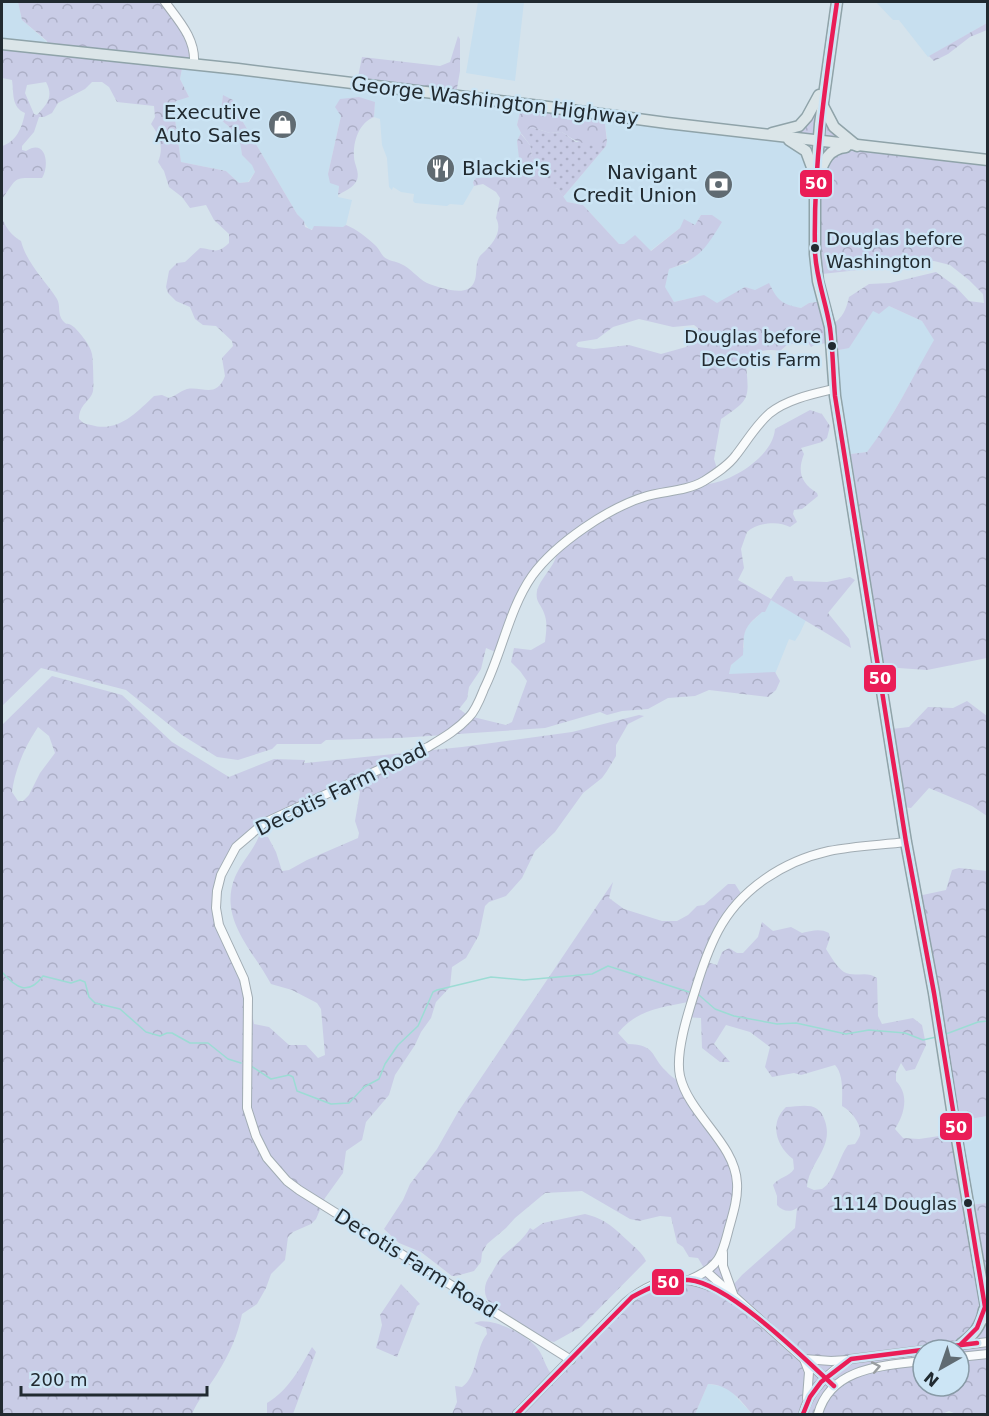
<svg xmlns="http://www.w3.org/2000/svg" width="989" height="1416" viewBox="0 0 989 1416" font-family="'DejaVu Sans',sans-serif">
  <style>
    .built { fill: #c7dfef }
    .grass { fill: url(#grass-dots) }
    .forest { fill: url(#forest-crowns); fill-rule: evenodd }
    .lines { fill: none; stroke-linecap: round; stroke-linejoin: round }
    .stream { stroke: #9cdcd4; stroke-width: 1.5 }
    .minor-casing { stroke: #a1acb3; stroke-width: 10 }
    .major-casing { stroke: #8fa3a9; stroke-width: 13 }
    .minor { stroke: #f9fbfc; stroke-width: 8 }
    .major { stroke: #dbe5e8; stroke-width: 10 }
    .bus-1-casing { stroke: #cce5f5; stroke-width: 9 }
    .bus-1 { stroke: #ea1d57; stroke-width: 4.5 }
    .oneway { stroke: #989da0 }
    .bus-dot { fill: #212a30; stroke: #cce5f5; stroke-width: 2 }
    .labels { text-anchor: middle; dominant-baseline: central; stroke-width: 5; stroke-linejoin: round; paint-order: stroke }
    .bus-label { font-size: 18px; fill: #212a30; stroke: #cce5f5; text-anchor: end }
    .street-label { font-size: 20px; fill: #212a30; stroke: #cce5f5 }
    .poi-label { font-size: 20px; fill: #212a30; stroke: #cce5f5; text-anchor: end }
    .line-badge { stroke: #cce5f5; stroke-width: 2 }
    .badge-label { font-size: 16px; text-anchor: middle; font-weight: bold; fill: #fff }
  </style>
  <defs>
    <pattern id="grass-dots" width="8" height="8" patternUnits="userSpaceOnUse" patternTransform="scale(1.5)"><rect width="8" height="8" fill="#c9cce6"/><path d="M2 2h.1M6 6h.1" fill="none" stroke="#acafc6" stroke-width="1.8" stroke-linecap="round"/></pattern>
    <pattern id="forest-crowns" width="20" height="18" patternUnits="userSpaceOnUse" patternTransform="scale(1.5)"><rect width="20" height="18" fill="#c9cce6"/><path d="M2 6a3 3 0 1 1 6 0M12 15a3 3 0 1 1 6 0" fill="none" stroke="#acafc6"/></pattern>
  </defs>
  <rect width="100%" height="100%" fill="#d5e3ec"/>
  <g class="built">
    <path d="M2,2h16l4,18 25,22v6l-45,-5z"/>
    <path d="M478,2l17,1 1,-1h28l-9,79 -49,-8z"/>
    <path d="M876,2h111v21l-59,34 -29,-37h-6z"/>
    <path d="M183,63l339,40 -5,22 4,8 -4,9 5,32 -5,4h-41l-3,4 1,4 -11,19 -13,-1 -3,2 -32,-3 -2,-2 1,-7 -13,-2 -8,-5 -1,3 -3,-3 -2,-29 -5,-13 -2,-26 -6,-2 1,-15 -34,14 -13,58 11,12 -1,11 14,3 -6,25 -3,2 -34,2 -12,-15 -64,-109v-5l-10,-4 -3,23 16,14 5,7 1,15 10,9 3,8 -7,10 -9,1 -13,-12 -45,-9 -7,-50 2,-12 13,-3 -9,-18z"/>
    <path d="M607,113l210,26 -3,38 11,124 -16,2 -8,5 -12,-2 -44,-19 -28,17 -31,-5 -12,3 -10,-15 5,-18 19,-6 24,-48h-11l-6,10 -6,-1 -9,4 -30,23 -31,-7 -36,-39 -16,-3 -4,-5 43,-51 1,-7 -2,-15z"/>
    <path d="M889,306l33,15 13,19 -13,24 -42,71 -13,17 -16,2v2l-17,-104 15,-5 24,-37z"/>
    <path d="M771,600l35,20 -6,13 -5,8 -6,-2 -14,35h-46l2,-9 13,-18 -1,-10 4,-11 11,-10z"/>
    <path d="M987,1116v87l-17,2 -17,-83z"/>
    <path d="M708,1384l19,3 25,27h-57z"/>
  </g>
  <path class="grass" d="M531,127l19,6 12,-1 14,10h30l1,-3 -1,7 -43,51 -5,-8 -9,-2 -15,-19 -4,-23 -9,-12z"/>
  <g class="forest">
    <path d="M18,2h150l28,43 3,16 -16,2 -3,16 9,18 -13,4 -2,11 7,50 45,9 13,12 10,-1 6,-10 -3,-7 -10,-10c-2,-21 -7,-23 -22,-36l3,-24 10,5v5l64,109 7,7 1,6 7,3 2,-4 29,1 3,-2c10,4 22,13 30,21 3,3 5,8 8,11 4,4 12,4 17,7 10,4 16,14 26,19 10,4 31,11 41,6 14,-8 3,-27 15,-36 10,-9 20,-22 13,-35l4,-20 -4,-6 -13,-8 -9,2 -1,-4 3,-4 45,-2 -4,-35 4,-8 -4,-8 5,-22 85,10 -2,11 2,18c-22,3 -27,3 -45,-10l-12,1 -19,-6 -10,7 9,11 4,23 15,18 9,3 9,13 16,3 36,39h5l11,-9 16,16 29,-23 4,-9 11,6 6,-10h11l10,7c-17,27 -21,36 -53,47l-4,18 9,15 30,-7 13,8 28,-16 10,3 14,-7c9,18 12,21 32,25l8,-5 16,-2 6,24c12,-7 15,-15 18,-28l20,-13 21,-1 46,-11 19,14 14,15 15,2 -1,-9 -14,-14 -19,-15 -16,-4 -45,4 -31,5 -36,4 -4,-19 -1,-116 -35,-4 17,-8 20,-32 10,26 29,22 129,16v499l-60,12 -43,-3 -33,-211v-2l16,-2c27,-35 45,-74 67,-112l-12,-19 -33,-15 -10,8 -6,-3 -24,37 -15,3 -2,-8 -16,1 -5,3 -4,-6 -20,4 -7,6c-12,-3 -30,0 -34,13 3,34 5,35 -25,55l-7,40 4,13 -10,12c25,-3 65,-28 67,-55l35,-19 12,4 8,12 -3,12 -5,4 -21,6 3,6c-7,18 -3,29 13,39l1,3 -16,13 -8,1 -1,4 4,8 -7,5c-12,-7 -33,-4 -43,5l-6,17 3,19 -6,12 33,19 15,-22 6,-1 2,5 33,1 23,-5 5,3 -27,33 21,26 2,9 -80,-48 -6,12h-3c-5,5 -10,8 -14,14 -6,8 -4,19 -5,29l-12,10 -2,9 46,-2 5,9 -4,9 -8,7 -59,-7 -14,6 -27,2 -20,11 -26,2 -15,4 -7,-3 -55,16 -146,10 -73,2 -5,4h-44l-5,5 -34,11 -21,-3 -35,-22 -56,-45 -85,-22 -39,38v-488c4,10 9,17 19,23 6,23 24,39 36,58 4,7 0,15 6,22 5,5 2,1 8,4 6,3 20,21 21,29 1,5 2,32 1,37 -2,10 -14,13 -14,28 4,4 6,5 12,6 27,8 45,-12 63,-29l8,-1 7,3c7,-2 11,-7 18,-9 16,-3 29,10 38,-13l-3,-18 11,-12 -1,-5 -16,-15 -13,-1 -8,-6 -5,-12 -14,-6 -8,-8 -2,-6 3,-16 8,-8 8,-1 15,-14c14,1 17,7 29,-5v-9l-15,-14 -8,-15 -16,3 -8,-11 -13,-10 -5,-16 -6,-9c6,-14 2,-26 -7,-38l4,-7 -1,-11 -37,-4 -8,-15 -7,-5h-10l-7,7 -27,14 -6,10 -8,4h-5l-5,15 -12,14v4l4,1c20,-13 24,14 16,27 -31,0 -23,-2 -40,21v-53c14,-4 20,-18 23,-33 -14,-6 -11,-20 -13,-33l-10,-2v-35l46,4 -1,-6 -25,-21zM46,82c8,15 1,22 -9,33l-3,-1 -9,-21 2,-8zM639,319l34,8 21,-2 4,3v7l-12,12 -25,7 -32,-9 -35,4 -16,-2 -2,-2 2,-3 19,-3 16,-12zM553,552l3,5c-4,12 -16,22 -19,34 -2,11 4,13 7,22 4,9 2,20 1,29l-14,8 -17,-2 -3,14 9,9 7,10 -15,41 -6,3 -37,-9 -10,-7 8,-10 2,-12 12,-18 5,-21 12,5 33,-75z"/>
    <path d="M987,23v7l-17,7 -22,17 -14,7 -5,-5z"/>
    <path d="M458,36l2,3v32l-4,23 -99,-12 5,-25 78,9 10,-4z"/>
    <path d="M359,97l16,5 -1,15c-15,6 -21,24 -20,40 0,7 6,15 3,23 -4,8 -12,11 -19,15l1,-9 -9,-3 -2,-9 13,-58 -6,-9 5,-8z"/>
    <path d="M52,676l70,19 50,47 57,35 45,-18 31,1 -1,3h2l156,-16 110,-15 67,-17 5,1 -16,8 -12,21v11l-9,15 -5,7 -19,15 -28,39 -20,19 -13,27 -16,18 -17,6 -4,4 -6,29 -13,23 -14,9 -2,20 -14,15 -5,16 -10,14 -6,13 -20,30 -6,20 -23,27 -4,18 -16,11 -3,22 -18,25 -9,21 -5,5 -18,8 -5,5 -3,23 -14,14 -5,14 -9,16 -15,10c-4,21 -13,41 -25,60 -9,14 -19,26 -25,40h-190v-689zM38,727l11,9 6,17 -15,20 -11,22 -6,6h-5l-6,-9c3,-23 13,-46 26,-65zM354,782l6,10 -5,29 4,12 -1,5 -51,22 -18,10 -7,1 -6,-19 -8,-15 -9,-1c-6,15 -17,25 -24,41 -17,42 18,73 36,107l21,6 25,13 4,6 4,46 -7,3 -12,-13h-17l-20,-18 -15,-3 -7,-37 -27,-67 -2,-16 8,-43 34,-37z"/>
    <path d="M967,701l20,15v100l-15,-10 -43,-18 -18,20 -9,-1 -10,-78 17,-2 19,-20 25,1z"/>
    <path d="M959,868l28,3v245l-34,6 -35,-226 28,-6 6,-20z"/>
    <path d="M613,882l-4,16 15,11 38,12h15l11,-6 9,-9 7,-1 24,-21h7l7,11 -39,66 14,4 5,-13 7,-4 8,5h6l15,-16 4,-15 11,9 18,-4 11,6c9,-2 18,-5 27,0l1,5 -4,11c5,8 11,18 18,23 11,6 23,-2 33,6l1,38 4,8 31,-6 9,7 4,20 -11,24 -9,2 -5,-8 -5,10v8c14,14 8,34 -1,48l8,9 16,1 34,-5 17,71 17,-2v211h-31l-7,-3 -7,3h-190c-11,-14 -24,-30 -44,-30l-13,30h-243l5,-12 -2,-16 7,1c16,-11 13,-39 25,-53l-1,-6 -12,-5c17,-8 58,14 66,29 5,9 6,16 13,24l76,-76 21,-13 42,-7 12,-12 -6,-10 -9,-1 -6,-10 -6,-4 -6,-26 -11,-1 -21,5 -9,-2 -48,-28 -37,2 -30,25 -9,10 -19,16 -5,9 -1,9 -7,9 -18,5h-4l-31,-24 -22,-9 -15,-14 19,-29 7,-16 27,-35 21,-37zM688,1002l-3,15 16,1 1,30 18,14h10l-16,-18 12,-19 24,7 20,15 -5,20 7,10 22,-4 7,2 34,-10c9,10 7,28 7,41 9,5 20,18 18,29 -1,3 -3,6 -5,9l-7,1c-10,14 -13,36 -26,44l-8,1 -7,-3c2,-25 27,-39 18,-66 -6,-20 -21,-15 -39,-14 -17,16 -10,39 7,52l1,10c-5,8 -15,8 -21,16l4,11v9c5,6 13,8 20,3l-2,20 -53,47 -8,9 -1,13 -14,-40 14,-52 1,-39 -56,-85c-4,-3 -9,-6 -12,-10 -16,-15 -9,-26 -38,-27l-10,-11c20,-24 42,-25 70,-31zM923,1350h36v36h-36z"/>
    <path d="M585,1214c20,5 27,12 42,26 7,7 15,12 19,21l-65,66 -27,15c-18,-4 -31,-14 -46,-24 -17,-10 -32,-24 -17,-44 4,-6 7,-14 13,-19 10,-9 19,-15 26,-27l3,2 10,-7z"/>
    <path d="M401,1284l19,20 -3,2 -20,51 -21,-9 6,-23 -2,-10z"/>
    <path d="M312,1347l4,5 -23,62h-26v-11c22,-13 33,-35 45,-56z"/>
  </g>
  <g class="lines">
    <g class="stream">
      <path d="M2,972c14,16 26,24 41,4l28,7 9,-3 5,2 4,15 6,6 25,6 26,23 14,4 7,-3h5l18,10h18l20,16 13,4"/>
      <path d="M699,995l16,14 19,7 43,8 19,-1 50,11 23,-4 36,3 18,7 13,-3"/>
      <path d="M946,1034l32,-12 10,-1"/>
      <path d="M251,1066l20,13 18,-4 4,2 4,14 34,13 18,-1 15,-16 15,-8 6,-15 13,-19 20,-19 15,-34 4,-2 54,-13 33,3 68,-6 16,-8 81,26"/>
    </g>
    <defs>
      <g id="minor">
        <path d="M165,2c14,19 31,37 29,62"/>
        <path d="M723,1253v13l10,28"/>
        <path d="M707,1272l127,114"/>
        <path d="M691,1279c28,-12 31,-23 38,-51 4,-14 9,-30 8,-45 -2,-40 -48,-68 -57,-107 -5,-23 8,-63 15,-85 6,-20 13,-41 23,-60 22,-42 66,-70 111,-80 25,-5 52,-6 77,-9"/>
        <path d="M959,1357l29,-3"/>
        <path d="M571,1360l-272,-170 -12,-9 -20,-23 -11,-22 -9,-28 1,-110 -4,-19 -25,-54 -3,-17 1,-17 4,-16 15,-28 28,-24 164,-76c15,-9 29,-17 41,-30 7,-7 11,-18 15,-28 18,-36 25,-80 48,-113 23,-32 77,-69 115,-80 18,-5 40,-5 57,-15 11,-7 24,-15 32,-26 11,-14 20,-30 34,-42 18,-14 43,-19 64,-24"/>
        <path d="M807,1398l2,-26 -5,-13 27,2 17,-1"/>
        <path d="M517,1414l109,-112c37,-31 69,-27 108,-4"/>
        <path d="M803,1414c6,-24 27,-43 48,-55l137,-17"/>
        <path d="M818,1414c13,-47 64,-48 105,-53"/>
      </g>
      <g id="major">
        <path d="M837,2l-17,122 -5,61v69l3,27 12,46 5,69 71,446 28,151 19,123 35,203"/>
        <path d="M2,44l236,25 318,39 111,15 321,37"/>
        <path d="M822,104l12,23 23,19"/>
        <path d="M772,133l27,-7 8,-9 12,-22"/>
        <path d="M789,140l17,11 7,19"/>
        <path d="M818,177c6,-16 10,-28 28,-30"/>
        <path d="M961,1344c12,-9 20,-17 23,-34"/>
      </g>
    </defs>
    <use href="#minor" class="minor-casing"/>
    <use href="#major" class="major-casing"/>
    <use href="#minor" class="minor"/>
    <use href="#major" class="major"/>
    <defs>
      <g id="bus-1">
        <path d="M837,2c-12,83 -24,165 -22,250 1,26 11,50 15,76 3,22 3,45 5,68l71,446 28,151 51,314 -8,21 -16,16"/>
        <path d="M517,1414l115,-117c18,-10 36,-18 57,-17 39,3 115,78 145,106"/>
        <path d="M803,1414l7,-17 11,-15 30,-23 126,-16"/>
      </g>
    </defs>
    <use href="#bus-1" class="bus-1-casing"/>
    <use href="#bus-1" class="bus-1"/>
  </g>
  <defs><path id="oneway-chevron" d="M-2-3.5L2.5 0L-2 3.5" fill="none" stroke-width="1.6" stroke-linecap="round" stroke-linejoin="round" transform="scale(1.5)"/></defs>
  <use class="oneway" href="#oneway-chevron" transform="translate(876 1367) rotate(-11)"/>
  <defs>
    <symbol id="shop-disc" viewBox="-11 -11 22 22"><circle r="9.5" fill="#606b72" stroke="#cce5f5"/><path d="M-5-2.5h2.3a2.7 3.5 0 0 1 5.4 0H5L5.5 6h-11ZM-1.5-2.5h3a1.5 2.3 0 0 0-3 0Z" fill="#fff"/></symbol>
    <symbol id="restaurant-disc" viewBox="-11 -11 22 22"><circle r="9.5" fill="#606b72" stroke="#cce5f5"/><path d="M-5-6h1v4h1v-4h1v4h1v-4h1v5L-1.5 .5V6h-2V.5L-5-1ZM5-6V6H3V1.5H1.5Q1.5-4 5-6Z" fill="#fff"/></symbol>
    <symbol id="bank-disc" viewBox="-11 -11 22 22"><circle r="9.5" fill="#606b72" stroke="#cce5f5"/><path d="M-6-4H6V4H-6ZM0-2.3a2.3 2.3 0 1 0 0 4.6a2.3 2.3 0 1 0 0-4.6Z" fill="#fff"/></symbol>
  </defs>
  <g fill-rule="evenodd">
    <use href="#shop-disc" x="266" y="108" width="33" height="33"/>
    <use href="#restaurant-disc" x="424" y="152" width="33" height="33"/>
    <use href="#bank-disc" x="702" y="168" width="33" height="33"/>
  </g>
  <g class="bus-dot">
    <circle cx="815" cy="248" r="5"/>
    <circle cx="832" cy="346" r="5"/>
    <circle cx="968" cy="1203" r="5"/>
  </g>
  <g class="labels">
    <g class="bus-label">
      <text x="826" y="238" text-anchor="start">Douglas before<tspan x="826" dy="23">Washington</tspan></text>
      <text x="821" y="336">Douglas before<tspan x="821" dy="23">DeCotis Farm</tspan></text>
      <text x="957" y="1203">1114 Douglas</text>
    </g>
    <g class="street-label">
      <text transform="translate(495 101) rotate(7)">George Washington Highway</text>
      <text transform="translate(341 789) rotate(-26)">Decotis Farm Road</text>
      <text transform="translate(416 1263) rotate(32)">Decotis Farm Road</text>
    </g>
    <g class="poi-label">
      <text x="261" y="112">Executive<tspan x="261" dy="23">Auto Sales</tspan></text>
      <text x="462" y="168" text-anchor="start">Blackie's</text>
      <text x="697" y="172">Navigant<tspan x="697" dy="23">Credit Union</tspan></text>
    </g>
  </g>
  <g class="line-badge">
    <rect x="799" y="169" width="34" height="29" rx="6" fill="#ea1d57"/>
    <rect x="863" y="664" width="34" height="29" rx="6" fill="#ea1d57"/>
    <rect x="939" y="1112" width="34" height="29" rx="6" fill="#ea1d57"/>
    <rect x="651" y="1268" width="34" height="28" rx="6" fill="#ea1d57"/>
  </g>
  <g class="badge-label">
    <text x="816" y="189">50</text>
    <text x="880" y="684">50</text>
    <text x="956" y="1133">50</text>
    <text x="668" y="1288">50</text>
  </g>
  <rect width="989" height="1416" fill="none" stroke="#212a30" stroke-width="6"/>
  <g transform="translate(941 1368) rotate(220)"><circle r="28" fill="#cce5f5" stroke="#889aa6" stroke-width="1.5"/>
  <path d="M0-4.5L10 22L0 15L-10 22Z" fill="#606b72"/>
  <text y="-9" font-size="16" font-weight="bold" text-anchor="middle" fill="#212a30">N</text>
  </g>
  <path d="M21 1386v9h186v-9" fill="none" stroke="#212a30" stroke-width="3"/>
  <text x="30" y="1386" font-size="18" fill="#212a30" stroke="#cce5f5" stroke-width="4.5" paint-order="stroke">200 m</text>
</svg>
